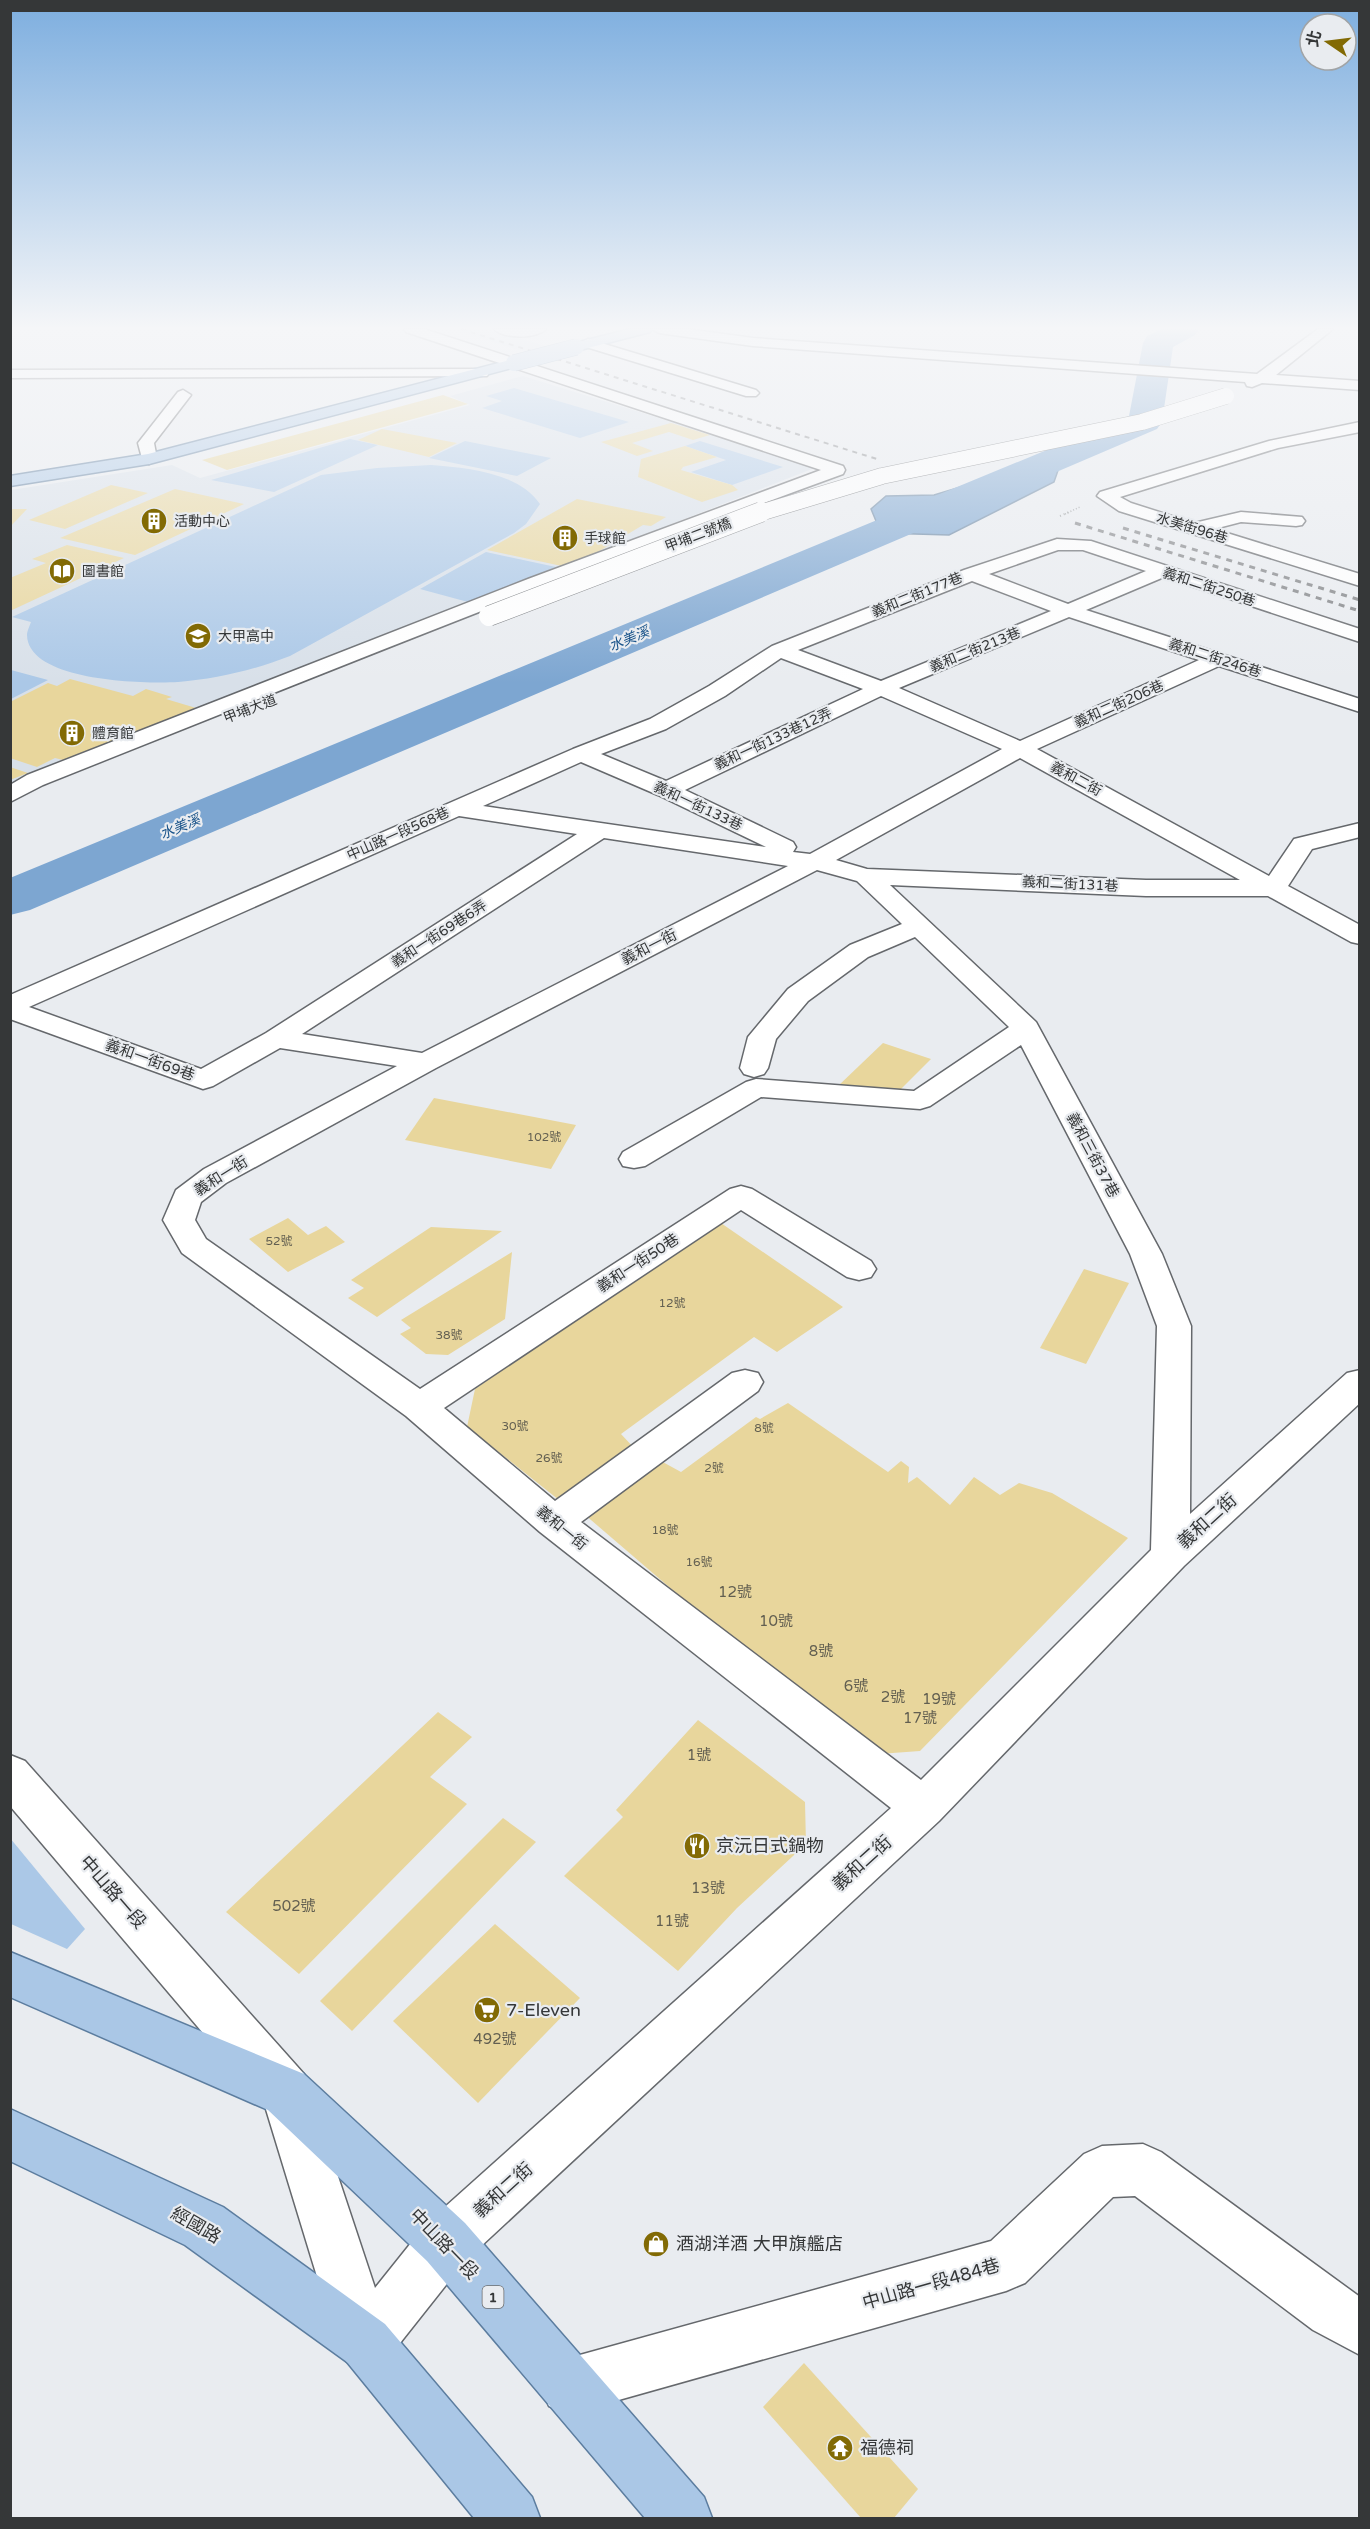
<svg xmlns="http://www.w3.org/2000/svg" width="1370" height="2529" viewBox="0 0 1370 2529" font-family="'Varela Round','Noto Sans TC',sans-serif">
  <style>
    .built { fill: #d8e0e9 }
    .green { fill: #abc8e7 }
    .water { fill: #7da6d1; stroke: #6785a3; stroke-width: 1.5 }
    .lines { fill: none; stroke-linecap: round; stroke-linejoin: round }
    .river { fill: #7da6d1; fill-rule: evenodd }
    .building { fill: #e8d69c }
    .minor-casing { stroke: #65686c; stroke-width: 3 }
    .major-casing { stroke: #5c7d9f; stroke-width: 3 }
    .path-far1 { stroke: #96999b; stroke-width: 1.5; stroke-dasharray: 1 2; stroke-linecap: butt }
    .path { stroke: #96999b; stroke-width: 2; stroke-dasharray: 1 3; stroke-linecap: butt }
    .minor { fill: #fff; fill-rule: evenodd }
    .major { fill: #aac7e6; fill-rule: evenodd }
    .rail-far1 { stroke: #828487; stroke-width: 2; stroke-dasharray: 5 5; stroke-linecap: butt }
    .rail { stroke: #828487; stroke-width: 3; stroke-dasharray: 6 6; stroke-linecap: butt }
    .minor-bridge-far1-casing { stroke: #65686c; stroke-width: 17; stroke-linecap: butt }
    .minor-bridge-casing { stroke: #65686c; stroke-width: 21; stroke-linecap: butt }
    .major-bridge-casing { stroke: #5c7d9f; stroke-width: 17; stroke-linecap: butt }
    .minor-bridge-far1 { stroke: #fff; stroke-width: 16 }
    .minor-bridge { stroke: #fff; stroke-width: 20 }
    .major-bridge { stroke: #aac7e6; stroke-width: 16 }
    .labels { text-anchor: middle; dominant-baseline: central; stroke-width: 4.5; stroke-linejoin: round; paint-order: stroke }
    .number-label { font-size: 12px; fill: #625f51 }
    .far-poi-label { font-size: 14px; fill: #353738; stroke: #e9ecf0; text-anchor: start }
    .far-street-label { font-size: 14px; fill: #353738; stroke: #e9ecf0 }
    .far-water-label { font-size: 14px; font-style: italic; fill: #175289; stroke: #e9ecf0 }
    .shield { fill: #e9ecf0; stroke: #6b6d6f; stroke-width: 1.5 }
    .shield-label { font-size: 14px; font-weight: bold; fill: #353738 }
    .street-label { font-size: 15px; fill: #353738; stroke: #e9ecf0 }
    .near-number-label { font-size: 15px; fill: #625f51 }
    .near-street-label { font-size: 18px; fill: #353738; stroke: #e9ecf0 }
    .near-poi-label { font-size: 18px; fill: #353738; stroke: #e9ecf0; text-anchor: start }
  </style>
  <rect width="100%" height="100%" fill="#e9ecf0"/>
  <g class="built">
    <path d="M451,329h38l59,18 -23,5z"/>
    <path d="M523,376l294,91 -806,316v-293l161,-25 28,13 270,-73 -20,-9z"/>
  </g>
  <g class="green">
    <path d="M514,388l115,34 -49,16 -98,-30 20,-7 -16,-5z"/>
    <path d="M350,439l28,6 -104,47 -63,-12z"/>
    <path d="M465,441l86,17 -34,18 -88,-18z"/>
    <path d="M700,441l83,26 -51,18 -41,-13 35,-12 -41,-14z"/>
    <path d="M431,465c36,3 87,7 109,39l-14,20 -12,9 -224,123c-36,14 -74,23 -112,26 -32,2 -150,0 -151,-47 0,-4 3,-10 4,-13l-19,-5 309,-142 56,-7z"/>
    <path d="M486,552l70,15 -88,35 -48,-13z"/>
    <path d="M11,670l37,10 -37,19z"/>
    <path d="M10,1838l75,91 -18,20 -56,-25z"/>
  </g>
  <path class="water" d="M1063,456l-9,26 -105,53 -68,-2 -10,-24 15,-13 48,-1z"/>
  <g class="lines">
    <path class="river" d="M1162,329h37l-4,6 -22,12 -11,75 -5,7 -1127,481 -20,5v-37l1119,-462 14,-73 4,-7z"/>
  </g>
  <g class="building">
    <path d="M443,395l25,9 -241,66 -25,-10z"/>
    <path d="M671,423l39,12 -17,5 -24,-8 -37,11 21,8 -16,5 -36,-14z"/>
    <path d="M382,429l27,5 48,9 -28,14 -71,-17z"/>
    <path d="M685,446l32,11 -34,10 -2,3 51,15 6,5 -36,12 -64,-25 3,-18z"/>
    <path d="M111,485l37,8 -83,36 -36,-9z"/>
    <path d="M175,489l69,15 -109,51 -75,-17z"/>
    <path d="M577,499l89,18 -15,9 -8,-1 -72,43 -84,-18z"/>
    <path d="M10,509h17l-17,18z"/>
    <path d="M67,545l57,13 -114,53v-33l36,-15 -14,-4z"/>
    <path d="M70,679l63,17 13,-7 26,8 -6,2 30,9 -133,52 -8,-2 -18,9 -27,-9v-56l38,-19 9,3z"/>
    <path d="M10,767l18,6 -18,7z"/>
    <path d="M883,1043l48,16 -30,30 -64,-2z"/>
    <path d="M434,1098l142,27 -25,44 -146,-29z"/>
    <path d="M288,1218l20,17 18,-9 19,16 -57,30 -39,-33z"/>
    <path d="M718,1221l125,86 -66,45 -23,-15 -133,97 14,15 -76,51 -92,-73 8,-38z"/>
    <path d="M431,1227l71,4 -125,86 -29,-19 16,-10 -13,-8z"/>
    <path d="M512,1252l-7,67 -57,36 -22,-1 -26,-20 11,-6 -10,-8z"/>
    <path d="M1084,1269l45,14 -43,81 -46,-16z"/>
    <path d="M788,1403l100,69 13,-11 8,6 -1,16 9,-6 33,28 24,-28 26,18 19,-12 33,10 76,45 -208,213 -55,4 -281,-241 77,-53 20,11 75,-55 4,2z"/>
    <path d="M438,1712l34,25 -42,40 37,27 -168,170 -73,-62z"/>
    <path d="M698,1720l107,82 1,42 -69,64 -59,63 -114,-95 59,-59 -7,-7z"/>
    <path d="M503,1818l33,24 -184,189 -32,-30z"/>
    <path d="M495,1924l85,74 -102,105 -85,-82z"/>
    <path d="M804,2363l114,126 -24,29h-33l-98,-111z"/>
  </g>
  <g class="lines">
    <defs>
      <g id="minor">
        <path d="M404,329h20l419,137 2,4 -2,4c-269,98 -534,205 -800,311l-33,17v-17l17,-10 501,-196 293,-109 -415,-138z"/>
        <path d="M494,329h52c-10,10 -42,10 -52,0z"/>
        <path d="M652,329h35l66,9 504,36 61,-45h15l-57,46 84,6v9l-98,-7 -10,4 -5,-1 -2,-4 -492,-36 -94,-13z"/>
        <path d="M588,339l168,51 3,3 -3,3h-10l-163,-50 -2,-3z"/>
        <path d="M482,369l5,1 2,3 -2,3 -477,2v-8z"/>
        <path d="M183,390l8,5 -37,48 3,16 -8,5 -6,-2 -5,-19 40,-51z"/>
        <path d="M1360,422v10l-82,16 -158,49 11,6 63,20 47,-11 61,5 3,4 -3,4 -6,1 -55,-4 -27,7 146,45v12l-241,-75 -22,-15 3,-4 169,-51z"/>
        <path d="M1057,539l34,2 269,88v13l-196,-65 -78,33 274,89v13l-141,-46 -182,83 232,127 25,-37 66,-16v14l-48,12 -24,37 72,39v19l-9,-2 -83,-46h-122l-256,-11 146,137 126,232 29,72 -1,188 157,-141 13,-3v33l-176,163 -245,255 -474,440 -80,101 -19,9 -19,-9 -10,-20 -72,-236 -255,-300v-51l15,6 279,313 71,214 52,-65 464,-415 -351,-276 -134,-116 -224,-163 -19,-33 13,-30 28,-21 193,-103 -117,-18 -67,38 -10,3 -193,-70v-24l563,-246 77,-30 59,-33 63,-40 192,-76zM1058,550h25l63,21 -78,33 -79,-30zM972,581l79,30 -170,70 -83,-31zM1069,617l130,43 -179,81 -121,-53zM781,658l82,31 -197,92 -65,-27 65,-25 59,-33zM881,696l121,53 -192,105 -17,-2 3,-5 -3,-5 -108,-52zM1020,758l220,122h-94l-279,-11 -31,-9zM581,762l77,33 108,52 -283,-41zM459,816l118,18 -311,199 -65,36 -172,-62zM604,838l184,28 -366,187 -120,-19zM817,870l40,11 45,43 -52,21 -62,44 -40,48 -8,31 4,6 10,3 10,-3 4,-6 8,-29 32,-38 60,-44 47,-20 94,90 -95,64 -158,-12 -10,3 -123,70 -4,7 4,7 11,2 11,-2 116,-69 159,12 10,-3 91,-61 109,209 27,72 -6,224 -230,230 -340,-258 177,-131 5,-9 -5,-9 -13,-3 -13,3 -177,128 -111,-93 297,-198 106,67 12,3 12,-3 5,-8 -5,-8 -119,-72 -11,-3 -11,3 -310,200 -214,-150 -11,-19 6,-18 25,-19 210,-115z"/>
        <path d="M1143,2144l18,8 199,145v58l-47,-25 -178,-134 -22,1 -88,86 -19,8 -437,123 -20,-8 -8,-20 8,-20 20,-8 422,-117 93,-87 18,-8z"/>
      </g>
      <g id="major">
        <path d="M630,329h22l-2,3 -74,19 -7,-4 2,-3z"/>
        <path d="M514,359l7,4 -2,3 -370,98 -139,22v-10l138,-22z"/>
        <path d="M10,1952l294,122 161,149 239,274 8,21h-67l-218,-257 -159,-151 -258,-113z"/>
        <path d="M10,2109l213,98 162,117 147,173 8,21h-66l-127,-156 -162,-117 -175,-84z"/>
      </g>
    </defs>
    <use href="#minor" class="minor-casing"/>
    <use href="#major" class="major-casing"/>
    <path class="path-far1" d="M1065,514l15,-7"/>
    <path class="path" d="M1060,516l9,-4"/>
    <use href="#minor" class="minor"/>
    <use href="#major" class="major"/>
    <path class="rail-far1" d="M461,329l419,131"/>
    <g class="rail">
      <path d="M1075,523l285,88"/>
      <path d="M1123,528l237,72"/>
    </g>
    <defs>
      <path id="minor-bridge-far1" d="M757,514l125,-38 260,-54 84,-26"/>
      <path id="minor-bridge" d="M489,616l272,-104"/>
      <path id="major-bridge" d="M514,363l62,-16"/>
    </defs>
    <use href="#minor-bridge-far1" class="minor-bridge-far1-casing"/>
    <use href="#minor-bridge" class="minor-bridge-casing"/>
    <use href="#major-bridge" class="major-bridge-casing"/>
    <use href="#minor-bridge-far1" class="minor-bridge-far1"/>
    <use href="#minor-bridge" class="minor-bridge"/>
    <use href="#major-bridge" class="major-bridge"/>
  </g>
  <linearGradient id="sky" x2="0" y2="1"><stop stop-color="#7daedf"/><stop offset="0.48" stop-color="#f5f6f8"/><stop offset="1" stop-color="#f5f6f8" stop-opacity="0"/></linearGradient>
  <rect width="1370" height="683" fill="url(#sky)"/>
  <defs>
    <symbol id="building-disc" viewBox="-11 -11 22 22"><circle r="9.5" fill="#826a04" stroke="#e9ecf0"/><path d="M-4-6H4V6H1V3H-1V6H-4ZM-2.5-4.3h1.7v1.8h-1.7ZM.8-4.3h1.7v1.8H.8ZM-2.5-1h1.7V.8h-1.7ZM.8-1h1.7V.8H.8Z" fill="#fff"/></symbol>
    <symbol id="library-disc" viewBox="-11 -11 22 22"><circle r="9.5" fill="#826a04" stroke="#e9ecf0"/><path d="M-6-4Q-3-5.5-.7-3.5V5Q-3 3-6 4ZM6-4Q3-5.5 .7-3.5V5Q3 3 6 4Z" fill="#fff"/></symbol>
    <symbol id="school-disc" viewBox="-11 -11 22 22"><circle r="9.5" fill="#826a04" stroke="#e9ecf0"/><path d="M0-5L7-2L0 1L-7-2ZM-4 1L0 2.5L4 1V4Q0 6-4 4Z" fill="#fff"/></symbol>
    <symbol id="restaurant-disc" viewBox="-11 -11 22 22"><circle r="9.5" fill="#826a04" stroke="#e9ecf0"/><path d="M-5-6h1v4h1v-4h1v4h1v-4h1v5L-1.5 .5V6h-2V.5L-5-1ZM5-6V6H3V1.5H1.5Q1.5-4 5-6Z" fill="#fff"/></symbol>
    <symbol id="supermarket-disc" viewBox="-11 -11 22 22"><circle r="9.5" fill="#826a04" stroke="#e9ecf0"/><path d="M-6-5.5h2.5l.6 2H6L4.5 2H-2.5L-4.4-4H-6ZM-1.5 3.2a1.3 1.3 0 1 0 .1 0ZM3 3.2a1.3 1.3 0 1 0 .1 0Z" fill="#fff"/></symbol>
    <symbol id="shop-disc" viewBox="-11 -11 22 22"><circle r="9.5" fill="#826a04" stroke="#e9ecf0"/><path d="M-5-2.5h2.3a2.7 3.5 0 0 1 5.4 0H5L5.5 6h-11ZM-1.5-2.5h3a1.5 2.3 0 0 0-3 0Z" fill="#fff"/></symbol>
    <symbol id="temple-disc" viewBox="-11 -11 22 22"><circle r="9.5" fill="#826a04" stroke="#e9ecf0"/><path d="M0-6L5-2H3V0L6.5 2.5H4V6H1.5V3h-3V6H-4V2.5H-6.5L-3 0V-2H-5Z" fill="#fff"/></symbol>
  </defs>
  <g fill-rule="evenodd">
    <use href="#building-disc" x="139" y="506" width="30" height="30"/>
    <use href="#building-disc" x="550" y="523" width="30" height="30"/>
    <use href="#library-disc" x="47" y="556" width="30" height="30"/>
    <use href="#school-disc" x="183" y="621" width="30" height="30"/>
    <use href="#building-disc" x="57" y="718" width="30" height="30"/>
    <use href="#restaurant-disc" x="682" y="1831" width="30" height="30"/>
    <use href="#supermarket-disc" x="472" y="1995" width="30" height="30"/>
    <use href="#shop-disc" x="641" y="2229" width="30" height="30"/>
    <use href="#temple-disc" x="825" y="2433" width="30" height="30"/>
  </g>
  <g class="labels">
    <g class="number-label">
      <text x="544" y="1137">102號</text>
      <text x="279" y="1241">52號</text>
      <text x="672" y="1303">12號</text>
      <text x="449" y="1335">38號</text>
      <text x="515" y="1426">30號</text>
      <text x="764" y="1428">8號</text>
      <text x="549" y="1458">26號</text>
      <text x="714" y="1468">2號</text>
      <text x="665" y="1530">18號</text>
      <text x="699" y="1562">16號</text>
    </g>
    <g class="far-poi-label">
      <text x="174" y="521">活動中心</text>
      <text x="584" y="538">手球館</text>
      <text x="82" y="571">圖書館</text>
      <text x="218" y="636">大甲高中</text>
      <text x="92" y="733">體育館</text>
    </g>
    <g class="far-street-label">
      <text transform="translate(1192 528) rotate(17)">水美街96巷</text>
      <text transform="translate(698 535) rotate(-21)">甲埔二號橋</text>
      <text transform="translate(1209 587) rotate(18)">義和二街250巷</text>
      <text transform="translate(917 595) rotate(-22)">義和二街177巷</text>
      <text transform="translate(975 650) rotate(-22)">義和二街213巷</text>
      <text transform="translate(1215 658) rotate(18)">義和二街246巷</text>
      <text transform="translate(1119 704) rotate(-24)">義和二街206巷</text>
      <text transform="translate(250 709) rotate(-21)">甲埔大道</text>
      <text transform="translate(773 739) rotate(-25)">義和一街133巷12弄</text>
      <text transform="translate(1076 779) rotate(28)">義和二街</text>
      <text transform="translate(698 806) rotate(25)">義和一街133巷</text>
      <text transform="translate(398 834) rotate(-24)">中山路一段568巷</text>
      <text transform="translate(1070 884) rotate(3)">義和二街131巷</text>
      <text transform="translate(439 934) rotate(-33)">義和一街69巷6弄</text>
    </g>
    <g class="far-water-label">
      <text transform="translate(629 639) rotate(-23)">水美溪</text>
      <text transform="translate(180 827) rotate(-23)">水美溪</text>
    </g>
    <rect class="shield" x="482.5" y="2286" width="21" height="22" rx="4.5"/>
    <g class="shield-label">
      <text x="493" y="2297">1</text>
    </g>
    <g class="street-label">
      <text transform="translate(649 947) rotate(-27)">義和一街</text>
      <text transform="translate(150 1060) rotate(20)">義和一街69巷</text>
      <text transform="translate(1093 1155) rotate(62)">義和三街37巷</text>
      <text transform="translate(221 1176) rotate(-32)">義和一街</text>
      <text transform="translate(638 1263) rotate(-33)">義和一街50巷</text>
      <text transform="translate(562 1528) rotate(39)">義和一街</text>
    </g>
    <g class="near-number-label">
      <text x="735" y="1592">12號</text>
      <text x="776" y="1621">10號</text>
      <text x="821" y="1651">8號</text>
      <text x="856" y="1686">6號</text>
      <text x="893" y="1697">2號</text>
      <text x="939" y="1699">19號</text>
      <text x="920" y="1718">17號</text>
      <text x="699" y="1755">1號</text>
      <text x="708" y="1888">13號</text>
      <text x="294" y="1906">502號</text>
      <text x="672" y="1921">11號</text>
      <text x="495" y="2039">492號</text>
    </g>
    <g class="near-street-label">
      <text transform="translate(1207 1521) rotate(-42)">義和二街</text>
      <text transform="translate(862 1863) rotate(-42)">義和二街</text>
      <text transform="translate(113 1892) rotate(49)">中山路一段</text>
      <text transform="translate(503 2190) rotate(-42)">義和二街</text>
      <text transform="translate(196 2225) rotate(30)">經國路</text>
      <text transform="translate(444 2244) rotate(46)">中山路一段</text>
      <text transform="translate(931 2284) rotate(-16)">中山路一段484巷</text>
    </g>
    <g class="near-poi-label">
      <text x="716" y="1846">京沅日式鍋物</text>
      <text x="506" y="2010">7-Eleven</text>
      <text x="676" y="2244">酒湖洋酒 大甲旗艦店</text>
      <text x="860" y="2448">福德祠</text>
    </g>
  </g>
  <rect width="1370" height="2529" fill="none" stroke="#353738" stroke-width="24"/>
  <g transform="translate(1328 42) rotate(284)"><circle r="28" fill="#e9ecf0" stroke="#a1a4a6" stroke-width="1.5"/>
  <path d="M0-4.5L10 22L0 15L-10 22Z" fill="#826a04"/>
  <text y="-9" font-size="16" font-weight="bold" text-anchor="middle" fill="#353738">北</text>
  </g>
</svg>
